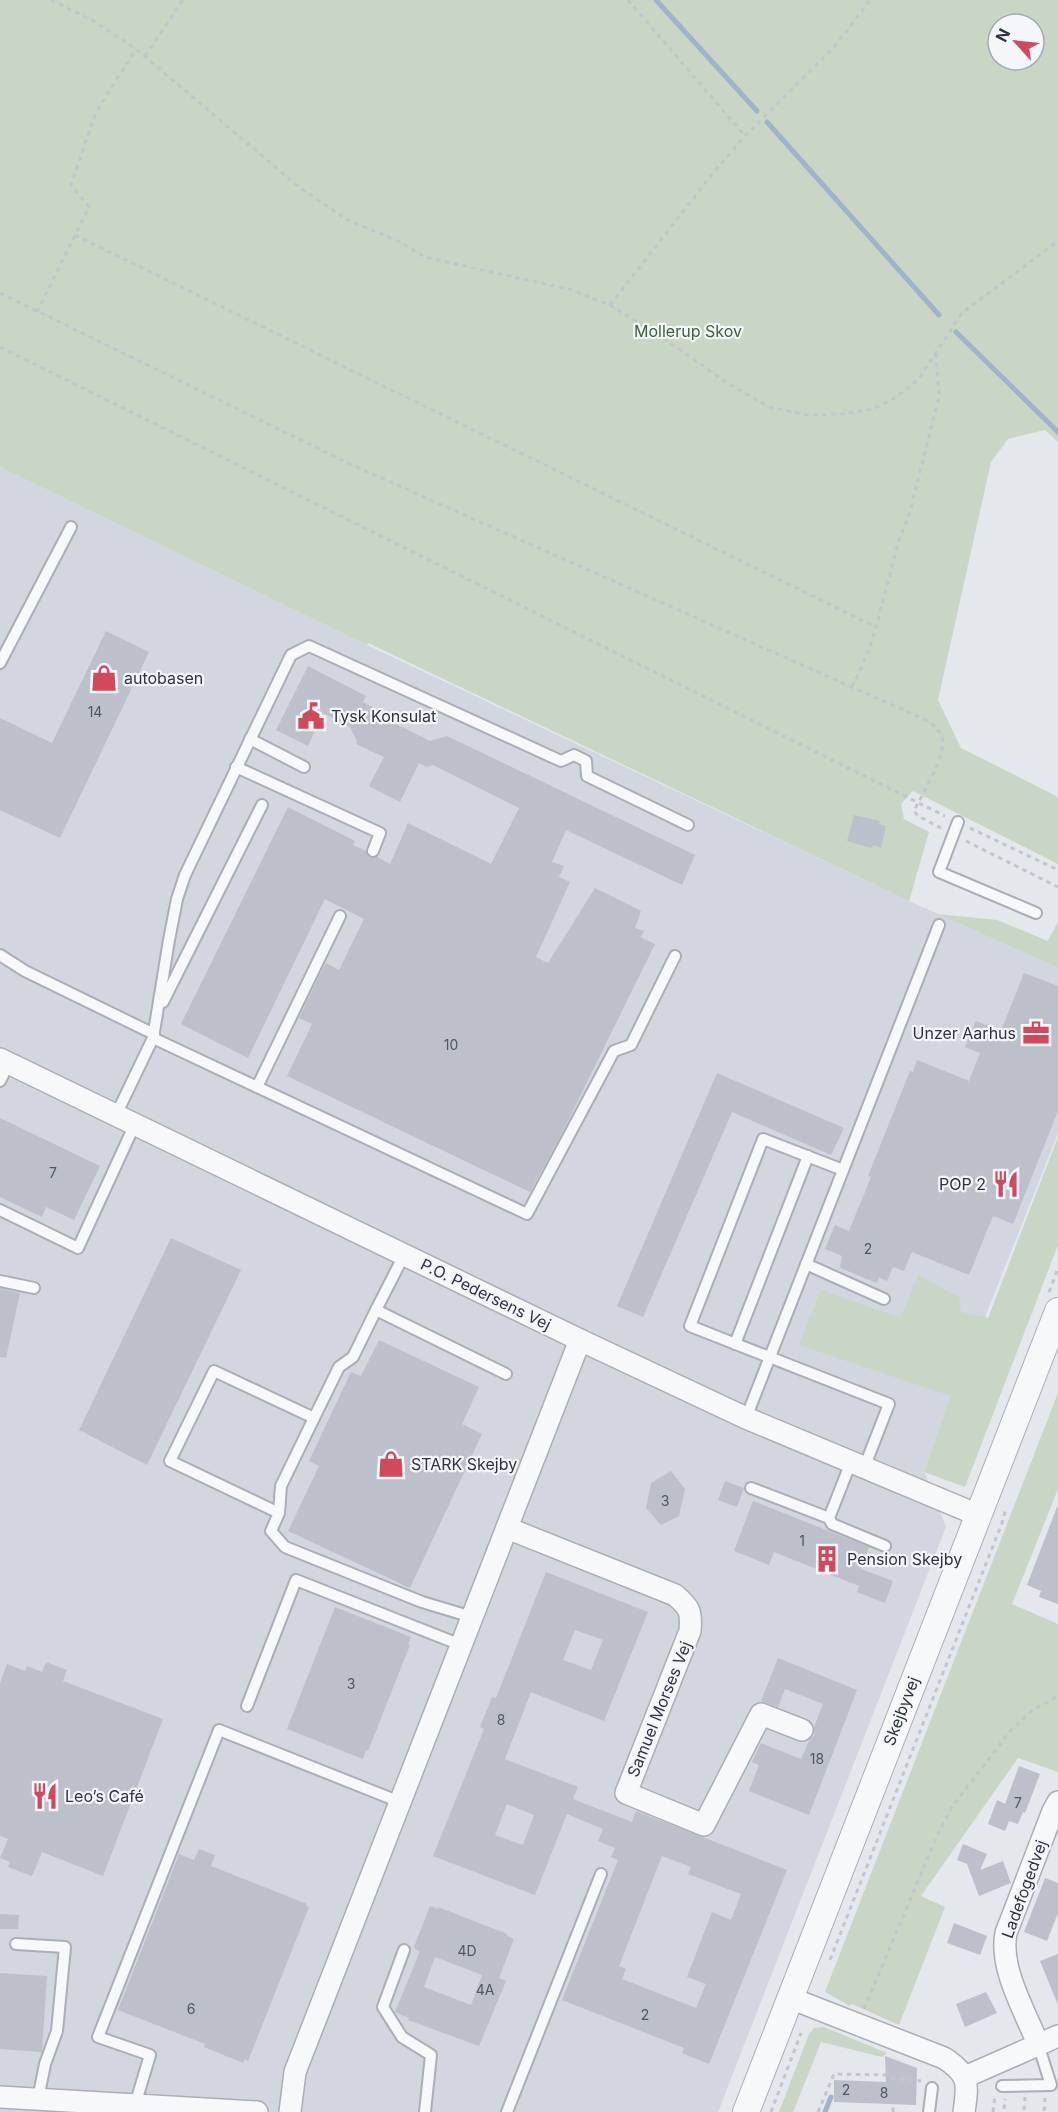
<svg xmlns="http://www.w3.org/2000/svg" width="1058" height="2112" viewBox="0 0 1058 2112" font-family="Inter,sans-serif">
  <style>
    .built { fill: #d2d6de }
    .green { fill: #c9d6c5; fill-rule: evenodd }
    .lines { fill: none; stroke-linecap: round; stroke-linejoin: round }
    .stream { stroke: #9fb4cc; stroke-width: 5 }
    .building { fill: #bbc0ca; fill-rule: evenodd }
    .service-casing { stroke: #a9aeb7; stroke-width: 14 }
    .minor-casing { stroke: #a9aeb7; stroke-width: 24 }
    .tertiary-casing { stroke: #a9aeb7; stroke-width: 28 }
    .path { stroke: #c2c5cb; stroke-width: 3; stroke-dasharray: 4.5 4.5; stroke-linecap: butt }
    .service { stroke: #f7f8fa; stroke-width: 10 }
    .minor { stroke: #f7f8fa; stroke-width: 21 }
    .tertiary { stroke: #f7f8fa; stroke-width: 26 }
    .labels { text-anchor: middle; dominant-baseline: central; stroke-width: 4.5; stroke-linejoin: round; paint-order: stroke }
    .number-label { font-size: 14px; fill: #4f5766 }
    .park-label { font-size: 16px; fill: #3f6138; stroke: #f4f6f9 }
    .poi-label { font-size: 16px; fill: #2b3445; stroke: #f4f6f9; text-anchor: start }
    .street-label { font-size: 16px; fill: #2b3445; stroke: #f4f6f9 }
  </style>
  <rect width="100%" height="100%" fill="#e4e7ec"/>
  <path class="built" d="M0,467l367,178 542,256 149,67v165l-134,338 22,56 -228,585h-718z"/>
  <g class="green">
    <path d="M0,0h1058v442l-13,-12 -37,9 -17,23 -53,238 23,48 97,49v67l-145,-73 -12,13 3,15 25,13 -20,69 -541,-258 -1,2 -367,-178zM998,24h36v36h-36z"/>
    <path d="M938,914l59,6 51,21 10,-19v46z"/>
    <path d="M1058,1137v108l-93,242 -41,-15 27,-76 -152,-51 22,-55 80,28 17,-43 41,22 2,15 27,6z"/>
    <path d="M1058,1393v96l-46,115 46,20v148l-40,-14 -97,138 24,11 -46,118 -47,-21 -2,2 -25,-14z"/>
    <path d="M824,2027l63,26 -5,4 -61,-15 -28,70h-14l30,-78 5,-6z"/>
  </g>
  <g class="lines">
    <g class="stream">
      <path d="M656,0l101,111"/>
      <path d="M767,122l172,193"/>
      <path d="M956,332l102,100"/>
      <path d="M825,2112l6,-15"/>
    </g>
  </g>
  <g class="building">
    <path d="M106,631l43,21 -89,186 -60,-28v-92l52,25z"/>
    <path d="M308,666l58,30 -3,6 9,5 2,6 56,28 17,-5 248,119 -13,30 -116,-55 -14,32 12,4 -5,11 11,5 -34,75 12,6 47,-75 46,23 -6,17 9,3 -3,6 14,7 -95,193 -30,55 -243,-116 25,-52 -13,-6 21,-44 6,-11 13,7 25,-51 -39,-20 -77,159 -67,-34 107,-217 67,34 -2,4 13,6 4,7 7,-1 13,7 18,-41 83,41 28,-56 -86,-43 -6,2 -8,-4 -19,39 -31,-16 15,-29 -28,-13 1,-3 -7,-14 -27,-14 -15,33 -32,-16z"/>
    <path d="M854,815l26,6 -1,3 7,2 -5,22 -8,-3 -1,3 -25,-7z"/>
    <path d="M1024,973l34,13v125l-45,113 -20,-8 -24,59 -57,-23 -8,19 -11,-4 -6,14 -8,-4 -2,6 -37,-15 2,-12 -17,-7 10,-24 14,6 22,-54 -3,-1 42,-105 3,1 4,-12 52,21 11,-28 -15,-6 11,-26 25,10z"/>
    <path d="M717,1073l127,55 -13,27 -99,-43 -89,205 -26,-11z"/>
    <path d="M0,1118l100,48 -26,54 -28,-13 -4,10 -42,-20z"/>
    <path d="M171,1238l70,32 -94,195 -68,-35z"/>
    <path d="M0,1289l20,4 -14,65 -6,-1z"/>
    <path d="M379,1340l100,47 -17,37 20,10 -72,154 -122,-57 31,-65 -10,-5 42,-89 10,4z"/>
    <path d="M671,1471l14,18 -6,27 -18,9 -15,-17 5,-25z"/>
    <path d="M725,1481l19,7 -7,19 -19,-7z"/>
    <path d="M753,1501l116,46 -8,22 32,12 -8,22 -28,-11 2,-6 -85,-34 -5,13 -35,-14z"/>
    <path d="M1057,1507h1v97l-19,-7 2,-6 -14,-6z"/>
    <path d="M546,1572l102,40 -44,109 -73,-29 -26,67 73,28 -5,12 59,23 4,-11 151,59 -78,194 -27,-11 2,-5 -122,-48 56,-140 -7,-3 4,-9 -17,-7 5,-12 -36,-15 -32,81 -102,-39 51,-127 -4,-2 12,-30 4,1zM575,1630l28,10 -12,30 -28,-10zM507,1804l27,11 -11,30 -28,-10zM662,1856l29,11 -3,7 53,20 -10,26 -19,-8 -25,65 19,7 -10,24 -74,-29 4,-10 -7,-3z"/>
    <path d="M335,1607l76,30 -3,7 2,1 -42,106 -2,-1 -3,9 -76,-30z"/>
    <path d="M778,1658l79,32 -48,125 -60,-24 10,-26 -7,-3 9,-19 40,16 8,-18 5,-6v-8l9,-23 -38,-15 -7,18 -17,-6z"/>
    <path d="M46,1662l21,8 -4,11 100,38 -60,157 -61,-24 -10,24 -24,-9 2,-5 -10,-4 8,-19 -8,-3v-153l7,-19 18,7 2,-5 15,6z"/>
    <path d="M1019,1766l21,8 -15,39 -2,-1 -5,12 -9,-3 -4,10 -17,-7 9,-24 8,4z"/>
    <path d="M963,1844l24,10 -7,16 23,-9 8,22 -32,13 -12,-32 -10,-4z"/>
    <path d="M199,1849l16,6 -4,11 96,38 -1,2 3,1 -61,154 -3,-2 -2,4 -39,-16 1,-3 -87,-34 61,-156 15,6z"/>
    <path d="M1045,1878l13,5v30l-11,28 -23,-9z"/>
    <path d="M430,1906l8,3v-2l69,27v2l7,3 -15,39 7,3 -27,65 -71,-26 1,-2 -14,-6 25,-61 -5,-2 -1,-2zM435,1957l47,18 -11,30 -47,-18z"/>
    <path d="M0,1914l19,1 -1,14h-18z"/>
    <path d="M954,1923l33,13 -7,19 -33,-12z"/>
    <path d="M1058,1954v51l-18,-44z"/>
    <path d="M0,1973l47,3 -5,76 -42,-3z"/>
    <path d="M986,1992l11,21 -32,14 -9,-23z"/>
    <path d="M885,2056l32,12 -1,37 -82,-3v-22l52,2z"/>
  </g>
  <g class="lines">
    <defs>
      <g id="service">
        <path d="M0,663l71,-136"/>
        <path d="M250,739l54,28"/>
        <path d="M236,767l144,66 -7,18"/>
        <path d="M958,822l-19,50 97,41"/>
        <path d="M0,955l25,16 129,63"/>
        <path d="M163,1002l99,-197"/>
        <path d="M153,1038l374,176 87,-163 17,-6 44,-89"/>
        <path d="M0,1081l9,-18"/>
        <path d="M257,1087l83,-171"/>
        <path d="M116,1115l37,-77 16,-98 8,-41 8,-24 106,-220 18,-9 252,115 13,-6 12,6 1,15 101,49"/>
        <path d="M843,1170l-80,-31 -73,187 199,78 -25,64"/>
        <path d="M0,1210l78,38 57,-124"/>
        <path d="M806,1264l78,35"/>
        <path d="M0,1281l34,7"/>
        <path d="M376,1310l28,-55"/>
        <path d="M735,1344l73,-188"/>
        <path d="M746,1418l193,-493"/>
        <path d="M751,1488l78,30 22,-56"/>
        <path d="M279,1513l2,-27 33,-68"/>
        <path d="M829,1518l3,6 53,22"/>
        <path d="M472,1617l-50,-15 -137,-55 -14,-16 8,-18 -109,-52 44,-90 100,47 25,-51 14,-10 23,-47 130,64"/>
        <path d="M247,1706l49,-126 165,65"/>
        <path d="M16,1944l49,3 -8,84 -12,33 -7,35"/>
        <path d="M404,1950l-21,57 19,30 29,18 -6,57"/>
        <path d="M1002,2086l49,-1 -13,-41"/>
        <path d="M135,2105l15,-50 -52,-18 121,-307 181,72"/>
        <path d="M507,2112l94,-238"/>
        <path d="M929,2112l3,-24"/>
      </g>
      <g id="minor">
        <path d="M0,1059l580,281 166,78 232,97"/>
        <path d="M507,1528l168,67c14,12 17,16 15,36l-64,162 78,32 57,-111 41,16"/>
        <path d="M790,1998l154,60c26,17 24,26 20,54"/>
        <path d="M1038,2044c-13,-33 -39,-76 -32,-111l47,-122 5,-9"/>
        <path d="M965,2077l93,-41"/>
        <path d="M0,2097l257,15"/>
        <path d="M290,2112l5,-40 285,-732"/>
      </g>
      <path id="tertiary" d="M746,2112l312,-801"/>
    </defs>
    <use href="#service" class="service-casing"/>
    <use href="#minor" class="minor-casing"/>
    <use href="#tertiary" class="tertiary-casing"/>
    <g class="path">
      <path d="M51,0l46,23 39,26 164,139 48,32 50,21 27,16 147,33 38,15 53,33 66,46 40,23 40,8 34,-1 30,-5 20,-10 25,-19 44,-67 96,-72"/>
      <path d="M628,0l117,136"/>
      <path d="M145,56l38,-56"/>
      <path d="M75,235l801,392"/>
      <path d="M0,293l352,172 574,255c7,5 13,9 16,17 5,19 -20,57 -28,74l4,5 23,12"/>
      <path d="M610,305l103,-132 32,-37 91,-91 34,-45"/>
      <path d="M37,312l52,-105 -18,-22 25,-73 40,-63"/>
      <path d="M0,347l945,469"/>
      <path d="M852,687l17,-37 7,-23 23,-87 10,-25 30,-118 -3,-43"/>
      <path d="M970,828l88,42"/>
      <path d="M966,841l92,46"/>
      <path d="M1049,1292l9,-24"/>
      <path d="M830,1960l172,-437 4,-15"/>
      <path d="M864,2009l73,-173 15,-29 58,-76 23,-21 25,-14"/>
      <path d="M1004,2109l1,-10"/>
      <path d="M1024,2110l1,-13"/>
      <path d="M1044,2111l1,-13"/>
      <path d="M771,2112l30,-79"/>
      <path d="M818,2112l16,-38 52,1 8,4 27,2"/>
      <path d="M893,2112v-7"/>
      <path d="M993,2112l2,-16"/>
    </g>
    <use href="#service" class="service"/>
    <use href="#minor" class="minor"/>
    <use href="#tertiary" class="tertiary"/>
  </g>
  <defs>
    <symbol id="shop-bare" viewBox="-9 -9 18 18"><path d="M-5-2.5h2.3a2.7 3.5 0 0 1 5.4 0H5L5.5 6h-11ZM-1.5-2.5h3a1.5 2.3 0 0 0-3 0Z" fill="#d1495b" stroke="#f4f6f9" stroke-width="2.5" paint-order="stroke"/></symbol>
    <symbol id="civic-bare" viewBox="-9 -9 18 18"><path d="M-.6-6.5H3V-4.5H.6V-3L4-1V1h2V6H-6V1h2V-1L-.6-3ZM-1.2 2.5V6h2.4V2.5Z" fill="#d1495b" stroke="#f4f6f9" stroke-width="2.5" paint-order="stroke"/></symbol>
    <symbol id="office-bare" viewBox="-9 -9 18 18"><path d="M-6-3h4V-5.5h4V-3h4V5H-6ZM-1-4.5V-3h2v-1.5ZM-6 0V1H6V0Z" fill="#d1495b" stroke="#f4f6f9" stroke-width="2.5" paint-order="stroke"/></symbol>
    <symbol id="restaurant-bare" viewBox="-9 -9 18 18"><path d="M-5-6h1v4h1v-4h1v4h1v-4h1v5L-1.5 .5V6h-2V.5L-5-1ZM5-6V6H3V1.5H1.5Q1.5-4 5-6Z" fill="#d1495b" stroke="#f4f6f9" stroke-width="2.5" paint-order="stroke"/></symbol>
    <symbol id="building-bare" viewBox="-9 -9 18 18"><path d="M-4-6H4V6H1V3H-1V6H-4ZM-2.5-4.3h1.7v1.8h-1.7ZM.8-4.3h1.7v1.8H.8ZM-2.5-1h1.7V.8h-1.7ZM.8-1h1.7V.8H.8Z" fill="#d1495b" stroke="#f4f6f9" stroke-width="2.5" paint-order="stroke"/></symbol>
  </defs>
  <g fill-rule="evenodd">
    <use href="#shop-bare" x="85" y="659" width="38" height="38"/>
    <use href="#civic-bare" x="292" y="697" width="38" height="38"/>
    <use href="#office-bare" x="1017" y="1014" width="38" height="38"/>
    <use href="#restaurant-bare" x="987" y="1165" width="38" height="38"/>
    <use href="#shop-bare" x="372" y="1445" width="38" height="38"/>
    <use href="#building-bare" x="808" y="1540" width="38" height="38"/>
    <use href="#restaurant-bare" x="26" y="1777" width="38" height="38"/>
  </g>
  <g class="labels">
    <g class="number-label">
      <text x="95" y="711">14</text>
      <text x="451" y="1044">10</text>
      <text x="53" y="1172">7</text>
      <text x="868" y="1248">2</text>
      <text x="665" y="1500">3</text>
      <text x="802" y="1540">1</text>
      <text x="351" y="1683">3</text>
      <text x="501" y="1719">8</text>
      <text x="817" y="1758">18</text>
      <text x="1018" y="1802">7</text>
      <text x="467" y="1950">4D</text>
      <text x="485" y="1989">4A</text>
      <text x="191" y="2008">6</text>
      <text x="645" y="2014">2</text>
      <text x="846" y="2089">2</text>
      <text x="884" y="2092">8</text>
    </g>
    <g class="park-label">
      <text x="688" y="331">Mollerup Skov</text>
    </g>
    <g class="poi-label">
      <text x="124" y="678">autobasen</text>
      <text x="331" y="716">Tysk Konsulat</text>
      <text x="1016" y="1033" text-anchor="end">Unzer Aarhus</text>
      <text x="986" y="1184" text-anchor="end">POP 2</text>
      <text x="411" y="1464">STARK Skejby</text>
      <text x="847" y="1559">Pension Skejby</text>
      <text x="65" y="1796">Leo’s Café</text>
    </g>
    <g class="street-label">
      <text transform="translate(486 1294) rotate(26)">P.O. Pedersens Vej</text>
      <text transform="translate(659 1709) rotate(-68)">Samuel Morses Vej</text>
      <text transform="translate(901 1711) rotate(-69)">Skejbyvej</text>
      <text transform="translate(1024 1889) rotate(-70)">Ladefogedvej</text>
    </g>
  </g>
  <g transform="translate(1016 42) rotate(297)"><circle r="28" fill="#f4f6f9" stroke="#a4a8b1" stroke-width="1.5"/>
  <path d="M0-4.5L10 22L0 15L-10 22Z" fill="#d1495b"/>
  <text y="-9" font-size="16" font-weight="bold" text-anchor="middle" fill="#2b3445">N</text>
  </g>
</svg>
